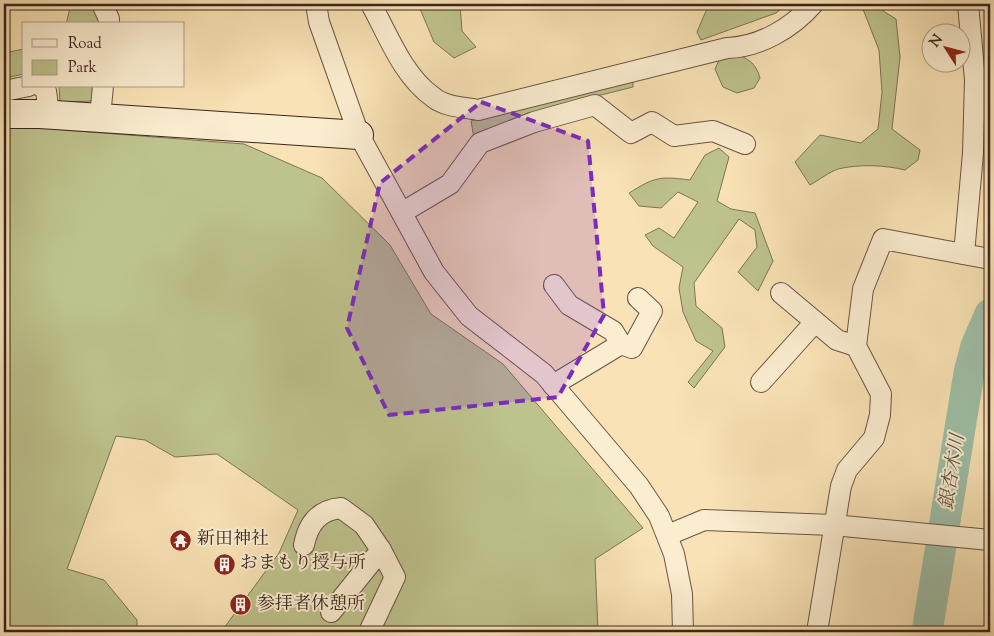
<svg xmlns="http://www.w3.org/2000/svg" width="994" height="636" viewBox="0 0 994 636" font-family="'Sorts Mill Goudy','Noto Serif JP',serif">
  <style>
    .green { fill: #bec38d; stroke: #7c7456 }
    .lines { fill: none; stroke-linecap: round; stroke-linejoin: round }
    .river { stroke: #9fbfa8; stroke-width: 31 }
    .street-casing { stroke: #6a5444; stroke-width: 22 }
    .secondary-casing { stroke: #3a251e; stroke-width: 30 }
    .street { stroke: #fbedd0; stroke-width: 20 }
    .secondary { stroke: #fbedd0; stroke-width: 28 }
    .marked { fill: #7b2cbf; fill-opacity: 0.2; stroke: #7b2cbf; stroke-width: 4; stroke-dasharray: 10 6; stroke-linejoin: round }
    .labels { text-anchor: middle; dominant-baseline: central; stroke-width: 4; stroke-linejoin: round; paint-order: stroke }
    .poi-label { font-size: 18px; fill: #3a251e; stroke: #fbedd0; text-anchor: start }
    .water-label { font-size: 19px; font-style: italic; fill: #585347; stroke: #fbedd0 }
  </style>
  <rect width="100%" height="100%" fill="#f9e3b6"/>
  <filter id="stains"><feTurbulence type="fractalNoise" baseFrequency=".004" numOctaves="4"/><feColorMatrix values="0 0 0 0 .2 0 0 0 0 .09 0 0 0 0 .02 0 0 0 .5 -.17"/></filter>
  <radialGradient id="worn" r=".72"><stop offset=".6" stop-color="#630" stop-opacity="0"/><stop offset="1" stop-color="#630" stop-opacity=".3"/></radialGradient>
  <g class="green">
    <path d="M71,4h23l7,20h-35z"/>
    <path d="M418,4h42l2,27 14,16 -22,11 -20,-16z"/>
    <path d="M713,4h74l-11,9 -75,27 -4,-8 9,-21z"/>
    <path d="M861,4h21l1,7 13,8 4,38 -8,72 28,21 -2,10 -13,10c-20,-5 -46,-6 -67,-1 -9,3 -19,11 -28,16l-15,-23 25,-27 41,8 17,-14 4,-37 -3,-42z"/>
    <path d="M24,49v25l-20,4v-25z"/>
    <path d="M733,54c14,3 23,9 27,24l-6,10 -17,5 -14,-6 -8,-18 5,-11z"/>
    <path d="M633,80v7l-64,16 -95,35 -3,-17z"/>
    <path d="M59,86h35l-2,15 -32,1z"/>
    <path d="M4,121l60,9 180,14 78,34 68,67 41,69 72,50 140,164 -48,31 3,73h-377l58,-79 19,-43 -81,-56 -42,3 -30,-17 -29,-4 -49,133 37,11 33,40v12h-133z"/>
    <path d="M719,148l10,9 -12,44 14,8 24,4 18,48 -15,30 -20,-19 19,-25 -2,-17 -16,-11 -45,64 2,23 26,22 3,19 -31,41 -6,-6 25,-31 -17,-10 -13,-29 -4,-24 4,-21 -30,-21 -8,-11 14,-7 15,10 24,-36 -20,-10 -17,16 -22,-2 -10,-13c26,-16 30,-17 61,-13l15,-25z"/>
  </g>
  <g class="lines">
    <path class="river" d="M927,632l42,-259 7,-27 14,-32"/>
    <defs>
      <g id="street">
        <path d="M102,4l7,15v5"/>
        <path d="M316,4l3,18 40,113 75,137 35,44 75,58 95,112 20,30 15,38 8,40 1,38"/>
        <path d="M371,4c17,31 32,72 62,93 12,10 30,10 45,13l249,-62c33,-1 65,-20 86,-44"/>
        <path d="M41,86l5,5 3,23"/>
        <path d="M4,91l25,-5"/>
        <path d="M100,117l3,-31"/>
        <path d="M403,212l47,-28 30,-41 54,-21 61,-17 36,28 21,-11 22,14 39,-5 32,13"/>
        <path d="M964,254l9,-101 2,-73 -7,-76"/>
        <path d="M554,285l15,20 44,26 8,13"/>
        <path d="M781,293l56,47 19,6"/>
        <path d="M761,382l54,-60"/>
        <path d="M553,385l68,-41 11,4 20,-37 -14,-13"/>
        <path d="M668,535l36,-15 129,5 157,15"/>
        <path d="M304,545c4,-21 15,-35 37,-37l23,17 17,25"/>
        <path d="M331,612l50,-62 14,27 -26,55"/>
        <path d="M817,632l24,-146 6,-16 27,-32 6,-23 1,-21 -25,-48 7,-57 20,-50 107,20"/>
      </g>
      <path id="secondary" d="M4,114h36l319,21"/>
    </defs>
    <use href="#street" class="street-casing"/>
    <use href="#secondary" class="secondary-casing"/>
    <use href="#street" class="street"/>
    <use href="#secondary" class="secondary"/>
  </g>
  <path class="marked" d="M481,102l107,39 16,174 -46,82 -169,18 -42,-87 33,-145z"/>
  <defs>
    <symbol id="temple-disc" viewBox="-11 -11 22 22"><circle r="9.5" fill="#8f2418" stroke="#fbedd0"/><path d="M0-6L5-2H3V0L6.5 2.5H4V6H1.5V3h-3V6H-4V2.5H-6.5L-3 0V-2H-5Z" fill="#fff"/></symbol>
    <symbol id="building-disc" viewBox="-11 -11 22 22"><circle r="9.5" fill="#8f2418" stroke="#fbedd0"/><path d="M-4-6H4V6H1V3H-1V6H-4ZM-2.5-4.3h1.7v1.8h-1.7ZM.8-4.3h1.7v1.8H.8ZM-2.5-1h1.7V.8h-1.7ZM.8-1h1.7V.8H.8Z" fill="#fff"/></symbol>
  </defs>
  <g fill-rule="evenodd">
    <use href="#temple-disc" x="168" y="528" width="25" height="25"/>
    <use href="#building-disc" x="212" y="552" width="25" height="25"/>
    <use href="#building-disc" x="228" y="592" width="25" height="25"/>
  </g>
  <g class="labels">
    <g class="poi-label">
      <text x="197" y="540">新田神社</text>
      <text x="240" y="564">おまもり授与所</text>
      <text x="257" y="605">参拝者休憩所</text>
    </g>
    <g class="water-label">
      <text transform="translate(953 472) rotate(-81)">銀杏木川</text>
    </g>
  </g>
  <rect width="994" height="636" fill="none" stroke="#f9e3b6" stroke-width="20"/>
  <rect x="5" y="5" width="984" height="626" fill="none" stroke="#3a251e" stroke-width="2.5"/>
  <rect x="10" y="10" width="974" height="616" fill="none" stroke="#3a251e"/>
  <rect x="22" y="22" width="162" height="65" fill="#fbedd0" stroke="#ae9d89"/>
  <rect x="32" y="39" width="25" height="8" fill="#fbedd0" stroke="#ae9d89"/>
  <text x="68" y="48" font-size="15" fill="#3a251e">Road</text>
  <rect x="32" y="60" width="25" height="15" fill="#bec38d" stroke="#ae9d89"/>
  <text x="68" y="72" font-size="15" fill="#3a251e">Park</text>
  <g transform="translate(946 48) rotate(306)"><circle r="24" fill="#fbedd0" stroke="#ae9d89"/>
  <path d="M0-4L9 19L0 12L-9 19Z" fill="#8f2418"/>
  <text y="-8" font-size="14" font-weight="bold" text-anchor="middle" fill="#3a251e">N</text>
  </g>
  <rect width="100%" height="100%" filter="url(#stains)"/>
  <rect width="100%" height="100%" fill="url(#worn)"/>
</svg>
